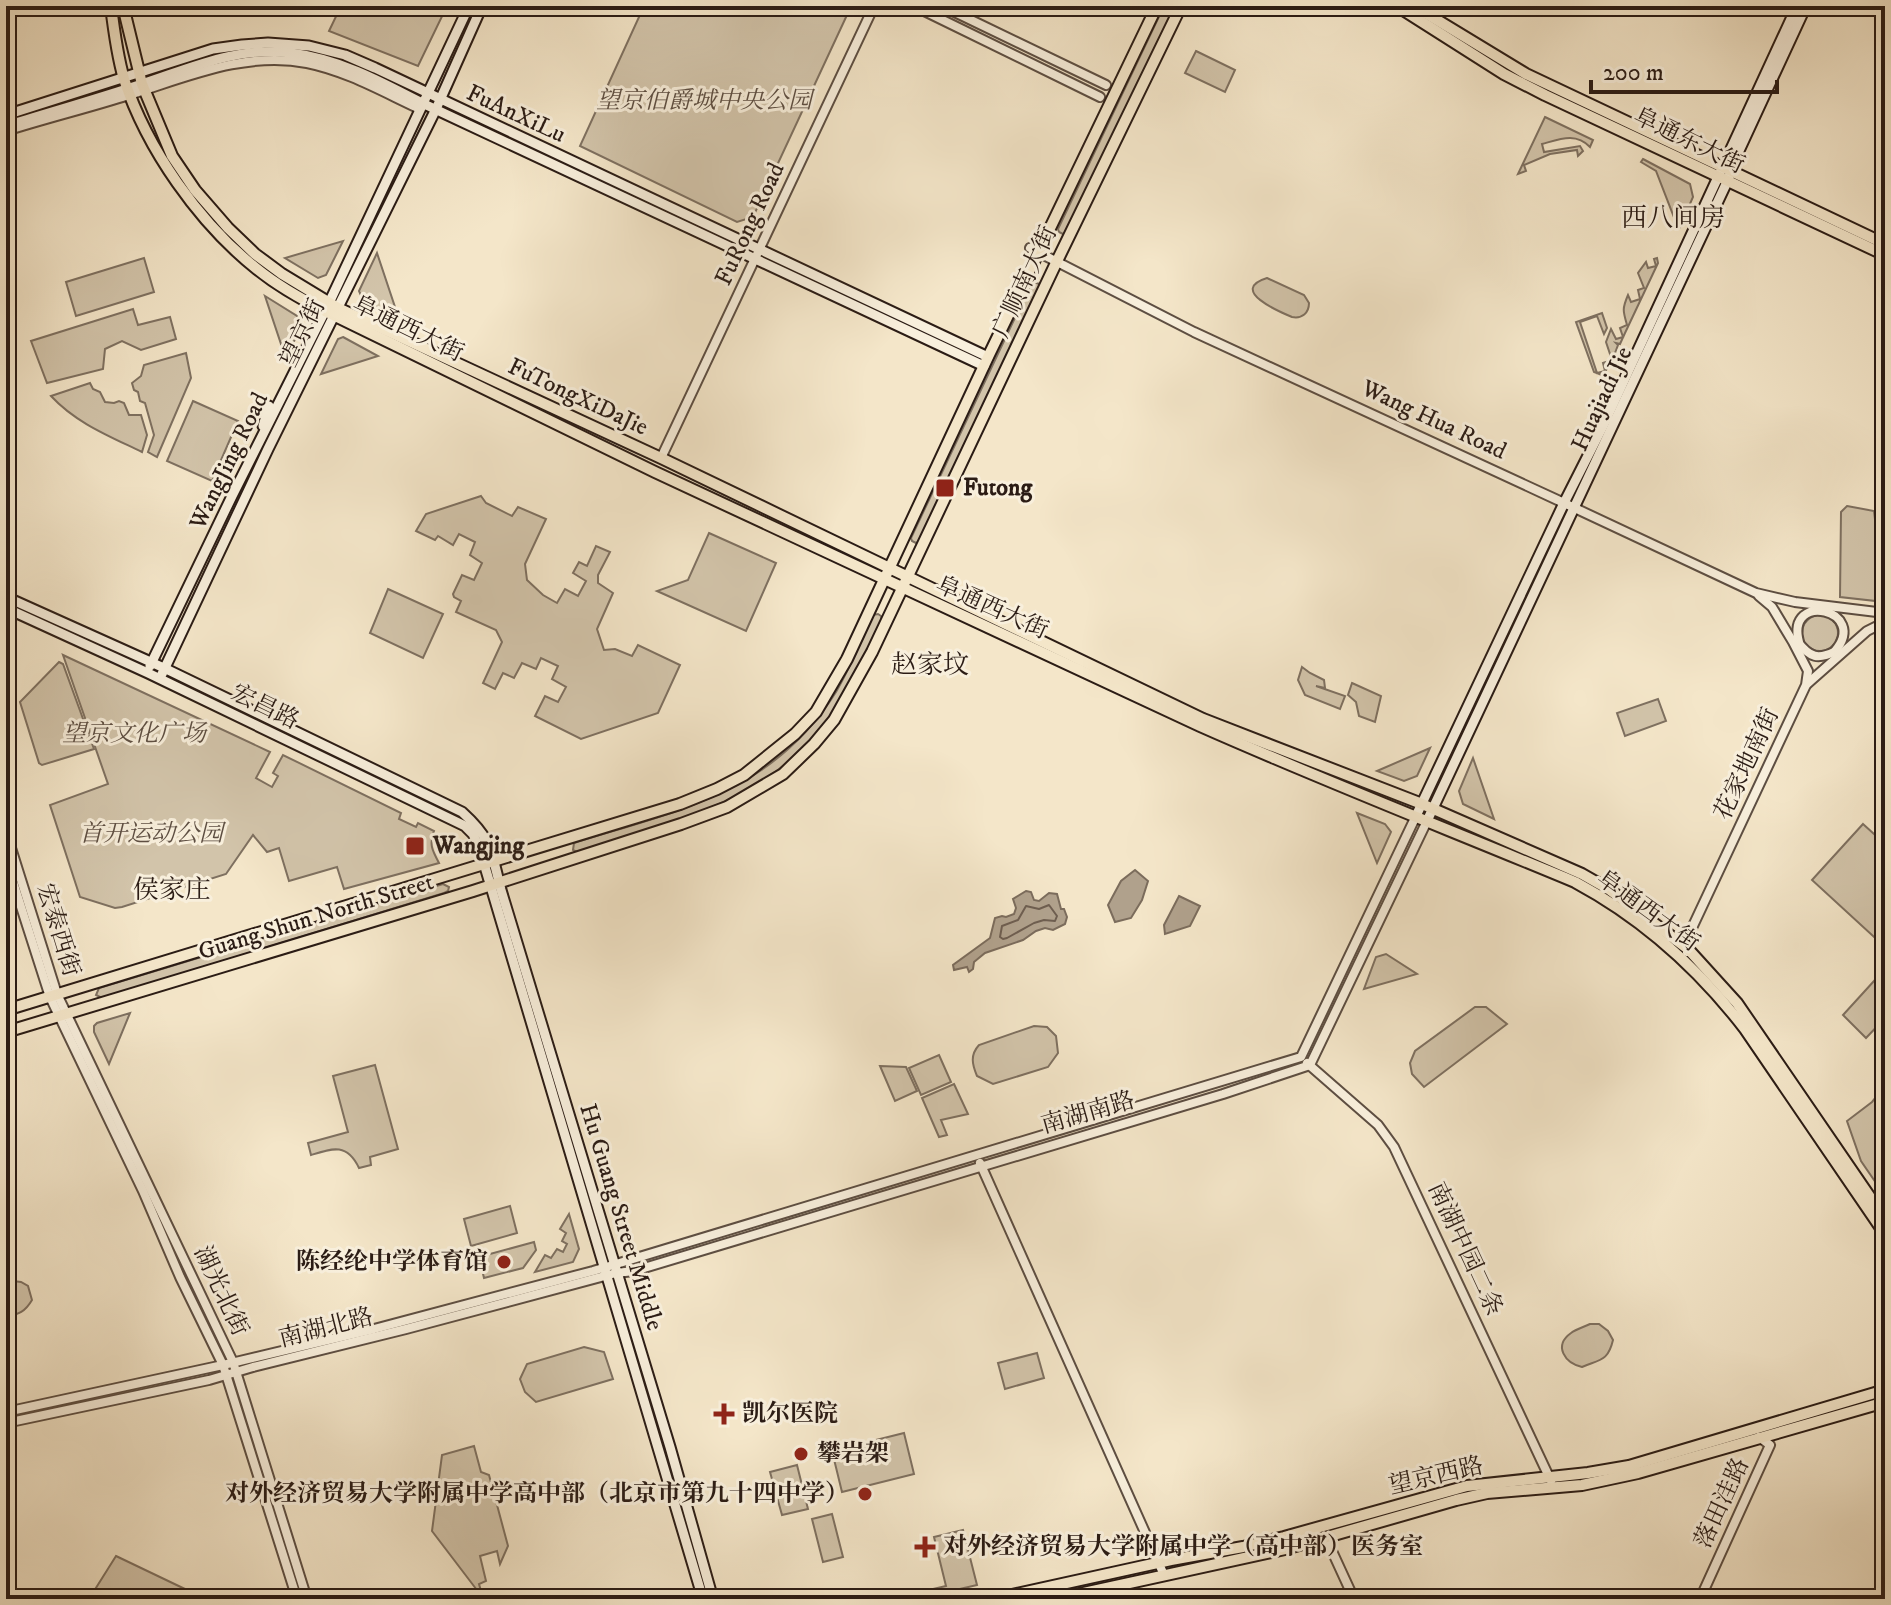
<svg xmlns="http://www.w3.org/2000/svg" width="1891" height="1605" viewBox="0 0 1891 1605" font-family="'IM FELL DW Pica','Noto Serif SC',serif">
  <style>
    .green { fill: #d2c4aa; stroke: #7e7060; stroke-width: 2 }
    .water { fill: #b0a18c; stroke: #7b6c5c; stroke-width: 2 }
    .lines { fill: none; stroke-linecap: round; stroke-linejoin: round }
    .shore { stroke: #6e5e50; stroke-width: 2 }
    .tertiary-casing { stroke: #5d4e42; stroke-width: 12 }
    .secondary-casing { stroke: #2b1c15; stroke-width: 13 }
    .primary-casing { stroke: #2b1c15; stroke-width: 14 }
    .tertiary { stroke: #f8efdc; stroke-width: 8 }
    .secondary { stroke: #f8efdc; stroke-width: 9 }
    .primary { stroke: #f4e6c9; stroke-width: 10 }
    .poi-dot { fill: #8f2418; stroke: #f8efdc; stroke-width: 3 }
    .labels { text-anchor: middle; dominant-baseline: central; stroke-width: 6; stroke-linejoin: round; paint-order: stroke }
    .park-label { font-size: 24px; font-style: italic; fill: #5d4e42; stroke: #f8efdc }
    .street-label { font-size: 24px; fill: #2b1c15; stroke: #f8efdc }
    .poi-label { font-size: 24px; font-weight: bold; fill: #2b1c15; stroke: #f8efdc; text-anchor: start }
    .neighbourhood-label { font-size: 26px; fill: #2b1c15; stroke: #f8efdc }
  </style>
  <rect width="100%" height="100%" fill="#f4e6c9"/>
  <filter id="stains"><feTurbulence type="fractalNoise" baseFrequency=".0025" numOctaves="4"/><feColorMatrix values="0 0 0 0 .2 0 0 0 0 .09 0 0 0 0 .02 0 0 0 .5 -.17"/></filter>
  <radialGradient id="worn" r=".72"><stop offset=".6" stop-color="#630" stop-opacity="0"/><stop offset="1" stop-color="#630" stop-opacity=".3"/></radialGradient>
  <g class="green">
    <path d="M341,6h106l-29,60 -89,-35z"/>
    <path d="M644,6h202l1,9 -94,202 -16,5 -157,-76z"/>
    <path d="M1164,6h11l-109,226 -3,2 -4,-2 -1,-3z"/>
    <path d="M1196,51l39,19 -10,22 -40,-19z"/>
    <path d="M1545,117l48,23 -3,7c-14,-15 -30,-8 -48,-3l2,8 36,-6 3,5 -5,5 -1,-6 -27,4 -26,11 2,6 -8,3z"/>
    <path d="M1643,159l47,25 3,13 -13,30 -3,-2 -21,-54 -15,-9z"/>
    <path d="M343,241l-17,34 -8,3 -33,-20z"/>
    <path d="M377,253l22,66 -36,-19 -4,-9z"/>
    <path d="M144,258l10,34 -78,24 -10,-34z"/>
    <path d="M1657,258l1,5 -33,70 -5,11 -4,-1 2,2c-4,11 -8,22 -16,30l-8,-3 -18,-50 26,-9 5,15 -3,6 -7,-18 -17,6 17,51 8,-2 -2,-8 9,-3 -6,-18 5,-13 5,10 7,-2 -3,-9 7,-3c-4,-14 -5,-16 1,-30l3,7 9,-3 -2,-9 6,-2 -6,-15 8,-11 2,6 8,-2 -2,-7z"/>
    <path d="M1267,278l37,17 5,8c0,10 -7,16 -17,14 -12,-5 -64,-27 -25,-39z"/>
    <path d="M1035,282l4,2 1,4 -121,253 -3,2 -4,-2 -1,-3 120,-254z"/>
    <path d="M265,296l32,20 4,10 -15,33z"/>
    <path d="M133,309l5,16 32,-8 6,22 -35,11 -19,-9 -17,8 -2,20 -56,14 -16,-42z"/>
    <path d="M343,337l35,19 -57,18 17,-35z"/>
    <path d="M186,353l5,25 -34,79 -9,-5 6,-17 -9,-32 -5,-2 -2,-9 -4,-2 -2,-7 9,-7 3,-11z"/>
    <path d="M90,383l3,6 7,3 5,10 9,1 5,-2 5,2 5,12h12l6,20 -5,17c-33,-16 -66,-29 -91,-56z"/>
    <path d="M193,401l45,20 -26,60 -45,-20z"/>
    <path d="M481,496l5,7 26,13 6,-9 28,12 -21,45 2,16 16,15 14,8 8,-14 13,7 8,-15 -13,-8 6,-11 8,4 9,-20 14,6 -12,23v8l15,10 -16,36 7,21 11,-1 17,7 6,-11 42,20 -22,48 -77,26 -46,-23 10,-20 13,6 8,-15 -14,-8 6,-13 -17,-8 -5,11 -14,-6 -8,15 -11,-5 -8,16 -12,-6 19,-41 -6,-12 -40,-18 5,-11 -7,-4 -1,-3 9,-19 12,5 8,-17 -12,-8 5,-13 -16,-8 -6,11 -15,-9 -3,4 -19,-9 10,-17z"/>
    <path d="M1847,506l27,5 11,91 -45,-5 1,-85z"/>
    <path d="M709,533l67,30 -30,68 -89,-40 31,-11z"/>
    <path d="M388,589l55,25 -20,44 -53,-25z"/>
    <path d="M878,614l3,2 1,4c-16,34 -32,72 -55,102 -63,82 -157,100 -250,130l-4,-2 1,-7c105,-33 199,-50 262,-151 14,-24 25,-51 37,-77z"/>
    <circle cx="1820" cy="633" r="18"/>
    <path d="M63,655l207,97 -14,26 16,9 6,-11 -5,-3 10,-18 118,58 -2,6 17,8 2,-4 16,8c-5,13 -2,19 5,32l-95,26 -7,-22 -48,14 -10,-33 -12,4 -14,-17 -27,39 -104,33 -7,1 -35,-11 -30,-92 58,-21z"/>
    <path d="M59,662l4,2 31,85 -52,16 -3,-2 -19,-61z"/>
    <path d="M1302,667l8,6 14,7 1,8 -9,-2 29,10 -5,13 -35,-14 -7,-15z"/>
    <path d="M1352,683l29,13 -6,26 -16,-6 -3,-14 -8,-7z"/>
    <path d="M1658,699l8,22 -41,15 -8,-23z"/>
    <path d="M1430,748l-13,28 -13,5 -27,-10z"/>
    <path d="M1473,758l21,61 -31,-15 -4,-13z"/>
    <path d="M1357,813l28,11 6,8 -14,31z"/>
    <path d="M1863,824l22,20v103l-73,-67z"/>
    <path d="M443,884l6,3 -1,4 -4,2 -342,105 -6,-3 3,-7z"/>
    <path d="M1386,954l31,20 -53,15 12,-32z"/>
    <path d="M1874,981l11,10v27l-19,20 -23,-23z"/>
    <path d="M1475,1007h11l21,17 -83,63 -12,-13 -2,-11 5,-12z"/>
    <path d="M130,1013l-21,51 -15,-32v-6l3,-3z"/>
    <path d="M1034,1026l13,1 9,9 2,17 -10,14 -55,17 -16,-8c-5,-12 -7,-21 2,-31z"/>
    <path d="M939,1055l12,27 -30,13 -12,-27z"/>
    <path d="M375,1065l23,84 -28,8 1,8 -12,3c-12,-25 -26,-20 -48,-13l-3,-12 40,-11 -15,-56z"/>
    <path d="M880,1066l26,1 11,24 -22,10z"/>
    <path d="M954,1084l14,30 -27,6 6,15 -8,2 -17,-39z"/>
    <path d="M1885,1086v110l-24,-35 -14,-40 25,-19z"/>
    <path d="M510,1206l7,27 -46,13 -7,-27z"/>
    <path d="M569,1214l10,35 -6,13 -38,10 10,-17 6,3 6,-9 6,3 4,-8 -5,-3 4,-8 -6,-4z"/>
    <path d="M534,1242l2,8 -13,18 -39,10 -5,-21z"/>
    <path d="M13,1281l8,1 7,4 4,14c-7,12 -13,14 -26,17v-34z"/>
    <path d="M1590,1324h9l9,7 5,9c-5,21 -12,19 -31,27 -17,-4 -29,-21 -11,-34 5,-4 13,-6 19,-9z"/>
    <path d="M584,1347l20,5 9,27 -77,23 -11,-10 -5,-13 7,-15z"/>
    <path d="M1037,1353l7,25 -39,11 -7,-26z"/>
    <path d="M904,1433l10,41 -72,18 -10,-41z"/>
    <path d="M474,1446l7,26 8,3 19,71 -8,18 -3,-13 -17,5 6,25 -7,3 4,14 -51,-67 10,-76z"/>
    <path d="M797,1465l11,44 -26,6 -12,-43z"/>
    <path d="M832,1514l11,43 -20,5 -11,-43z"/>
    <path d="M963,1530l14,55 -56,13 -1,-6 26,-6 -12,-49z"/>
    <path d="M116,1556l69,33 -14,10h-82z"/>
  </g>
  <g class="water">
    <path d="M1135,870l13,11 -6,19 -11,18 -16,4 -7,-17 13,-24z"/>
    <path d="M1026,891l5,1 3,8 5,1 10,-8 8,1 4,15h3l3,8 -2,7 -12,6 -8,-2 -9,3 -13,9 -38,13 -11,9 -1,7 -4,3 -2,-5 -13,3 -1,-5 37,-27 5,-20 7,-2 4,1 8,-3 2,-6 -3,-9z"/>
    <path d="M1179,896l21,10 -10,20 -25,8 -1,-9z"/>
  </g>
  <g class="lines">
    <path class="shore" d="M1049,905l8,11 -2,5 -11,-1 -10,3 -27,15 -4,1 -3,-2 2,-11 16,-6 8,-14 13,3z"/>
    <defs>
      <g id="tertiary">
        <path d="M914,6l186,91"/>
        <path d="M942,6l164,79"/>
        <path d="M6,131c41,-13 82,-23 123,-36 58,-18 116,-44 178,-32 40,8 76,29 113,46"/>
        <path d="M1030,248l164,84 370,171 192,90 39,9 90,11"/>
        <path d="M661,458l213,-452"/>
        <path d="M1797,641c13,17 21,19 39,10"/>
        <path d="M1799,642c-14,-52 71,-32 36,9"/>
        <path d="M1807,684l60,-53 18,-9"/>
        <path d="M6,832l51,162 176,368 74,237"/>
        <path d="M6,860l44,137 93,194 37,86 43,88 74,234"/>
        <path d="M1687,952l5,-24 114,-243 2,-14 -15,-29 -21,-35 -13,-11"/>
        <path d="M1307,1063l71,62 16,22 157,334"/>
        <path d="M980,1163l184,412"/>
        <path d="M6,1412l217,-47 151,-36 219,-58 708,-214 115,-241"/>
        <path d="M6,1423l203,-43 44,-13 153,-38 210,-56 18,-2 589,-177 87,-29 117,-244"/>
        <path d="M1326,1538l28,61"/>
        <path d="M1700,1599l70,-154 -11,-8"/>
      </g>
      <g id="secondary">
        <path d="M6,115l207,-66 29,-4 26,-2 41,3 36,9 30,13 613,289"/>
        <path d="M6,126c45,-14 91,-27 136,-42 49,-16 96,-38 149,-31 48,6 89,28 131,50l562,263"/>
        <path d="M263,426l6,-20"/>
        <path d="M6,597l158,71 298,144c31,28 29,40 39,78l169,557 43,152"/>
        <path d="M6,608l142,65 317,153 8,8 7,16 223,749"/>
        <path d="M150,666l82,-170 97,-193 140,-297"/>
        <path d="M162,674l106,-225 168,-340 46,-103"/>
        <path d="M1416,816l148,-313 39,-77 194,-420"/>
        <path d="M1427,821l300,-639 10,-27 69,-149"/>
      </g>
      <g id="primary">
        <path d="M111,6c3,25 6,49 13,73 23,70 75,144 133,190 21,17 44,30 68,42l330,161 545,254c124,55 250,104 375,156 67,36 124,87 170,147l140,205"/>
        <path d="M123,6l19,78 30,72 23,34 33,38 27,26 27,20 56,34 323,150 542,261 219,85 160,70 28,16 78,59 49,54 148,216"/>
        <path d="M1397,6l107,68 41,21 340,160"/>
        <path d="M1414,6l112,68 359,170"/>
        <path d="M6,1010l674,-206 37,-15 27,-14 51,-41 21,-22 31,-53 141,-302 169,-351"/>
        <path d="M6,1032l467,-141 208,-67 46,-17 56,-33 31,-30 20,-24 38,-68 185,-391 124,-255"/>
        <path d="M994,1599l177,-39 72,-13 41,-10 183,-51 121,-13 41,-7 256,-76"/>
        <path d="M1056,1599l229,-50 171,-49 31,-7 95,-8 56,-12 247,-71"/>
      </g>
    </defs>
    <use href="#tertiary" class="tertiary-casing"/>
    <use href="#secondary" class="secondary-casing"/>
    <use href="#primary" class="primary-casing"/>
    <use href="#tertiary" class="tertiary"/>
    <use href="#secondary" class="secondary"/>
    <use href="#primary" class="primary"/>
  </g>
  <g class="poi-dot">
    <rect x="935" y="478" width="20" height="20" rx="4"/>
    <rect x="405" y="836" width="20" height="20" rx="4"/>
    <circle cx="504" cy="1262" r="8"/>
    <path d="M720 1402h8v8h8v8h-8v8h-8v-8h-8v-8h8z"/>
    <circle cx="801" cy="1454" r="8"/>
    <circle cx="865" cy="1494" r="8"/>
    <path d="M921 1535h8v8h8v8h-8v8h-8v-8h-8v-8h8z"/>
  </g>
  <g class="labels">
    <g class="park-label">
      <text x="704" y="101">望京伯爵城中央公园</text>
      <text x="134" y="734">望京文化广场</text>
      <text x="151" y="834">首开运动公园</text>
    </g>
    <g class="street-label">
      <text transform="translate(516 114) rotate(25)">FuAnXiLu</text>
      <text transform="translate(1689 141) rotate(26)">阜通东大街</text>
      <text transform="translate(750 224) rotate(-65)">FuRong Road</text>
      <text transform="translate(1025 282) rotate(-65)">广顺南大街</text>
      <text transform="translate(408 329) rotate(26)">阜通西大街</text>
      <text transform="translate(303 333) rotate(-64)">望京街</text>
      <text transform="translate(578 397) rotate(25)">FuTongXiDaJie</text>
      <text transform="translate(1602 399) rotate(-65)">Huajiadi Jie</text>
      <text transform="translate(1434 420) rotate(25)">Wang Hua Road</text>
      <text transform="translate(229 461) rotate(-64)">WangJing Road</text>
      <text transform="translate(992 608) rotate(24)">阜通西大街</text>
      <text transform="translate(265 707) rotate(26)">宏昌路</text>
      <text transform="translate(1747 764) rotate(-65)">花家地南街</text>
      <text transform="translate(1648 911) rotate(36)">阜通西大街</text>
      <text transform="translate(316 917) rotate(-17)">Guang Shun North Street</text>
      <text transform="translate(58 930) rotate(73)">宏泰西街</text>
      <text transform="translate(1088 1113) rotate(-16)">南湖南路</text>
      <text transform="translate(621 1217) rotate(73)">Hu Guang Street Middle</text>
      <text transform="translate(1465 1249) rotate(65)">南湖中园二条</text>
      <text transform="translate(221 1291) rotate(65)">湖光北街</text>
      <text transform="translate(326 1328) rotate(-14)">南湖北路</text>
      <text transform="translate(1436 1476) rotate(-13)">望京西路</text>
      <text transform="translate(1722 1503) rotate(-65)">落田洼路</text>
    </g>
    <g class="poi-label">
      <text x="963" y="488">Futong</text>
      <text x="433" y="846">Wangjing</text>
      <text x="488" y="1262" text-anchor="end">陈经纶中学体育馆</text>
      <text x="742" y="1414">凯尔医院</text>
      <text x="817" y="1454">攀岩架</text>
      <text x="849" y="1494" text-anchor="end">对外经济贸易大学附属中学高中部（北京市第九十四中学）</text>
      <text x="943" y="1547">对外经济贸易大学附属中学（高中部）医务室</text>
    </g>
    <g class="neighbourhood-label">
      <text x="1673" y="218">西八间房</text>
      <text x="930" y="665">赵家坟</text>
      <text x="172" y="890">侯家庄</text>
    </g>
  </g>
  <rect width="1891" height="1605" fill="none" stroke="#f4e6c9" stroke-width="32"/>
  <rect x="8" y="8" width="1875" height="1589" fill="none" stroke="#2b1c15" stroke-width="4"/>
  <rect x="16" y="16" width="1859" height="1573" fill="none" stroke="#2b1c15" stroke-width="2"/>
  <path d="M1591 80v12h186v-12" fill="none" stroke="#2b1c15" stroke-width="4"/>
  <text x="1603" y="80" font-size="24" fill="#2b1c15" stroke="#f8efdc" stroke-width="6" paint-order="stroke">200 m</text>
  <rect width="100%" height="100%" filter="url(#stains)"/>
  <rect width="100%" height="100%" fill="url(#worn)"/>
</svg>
